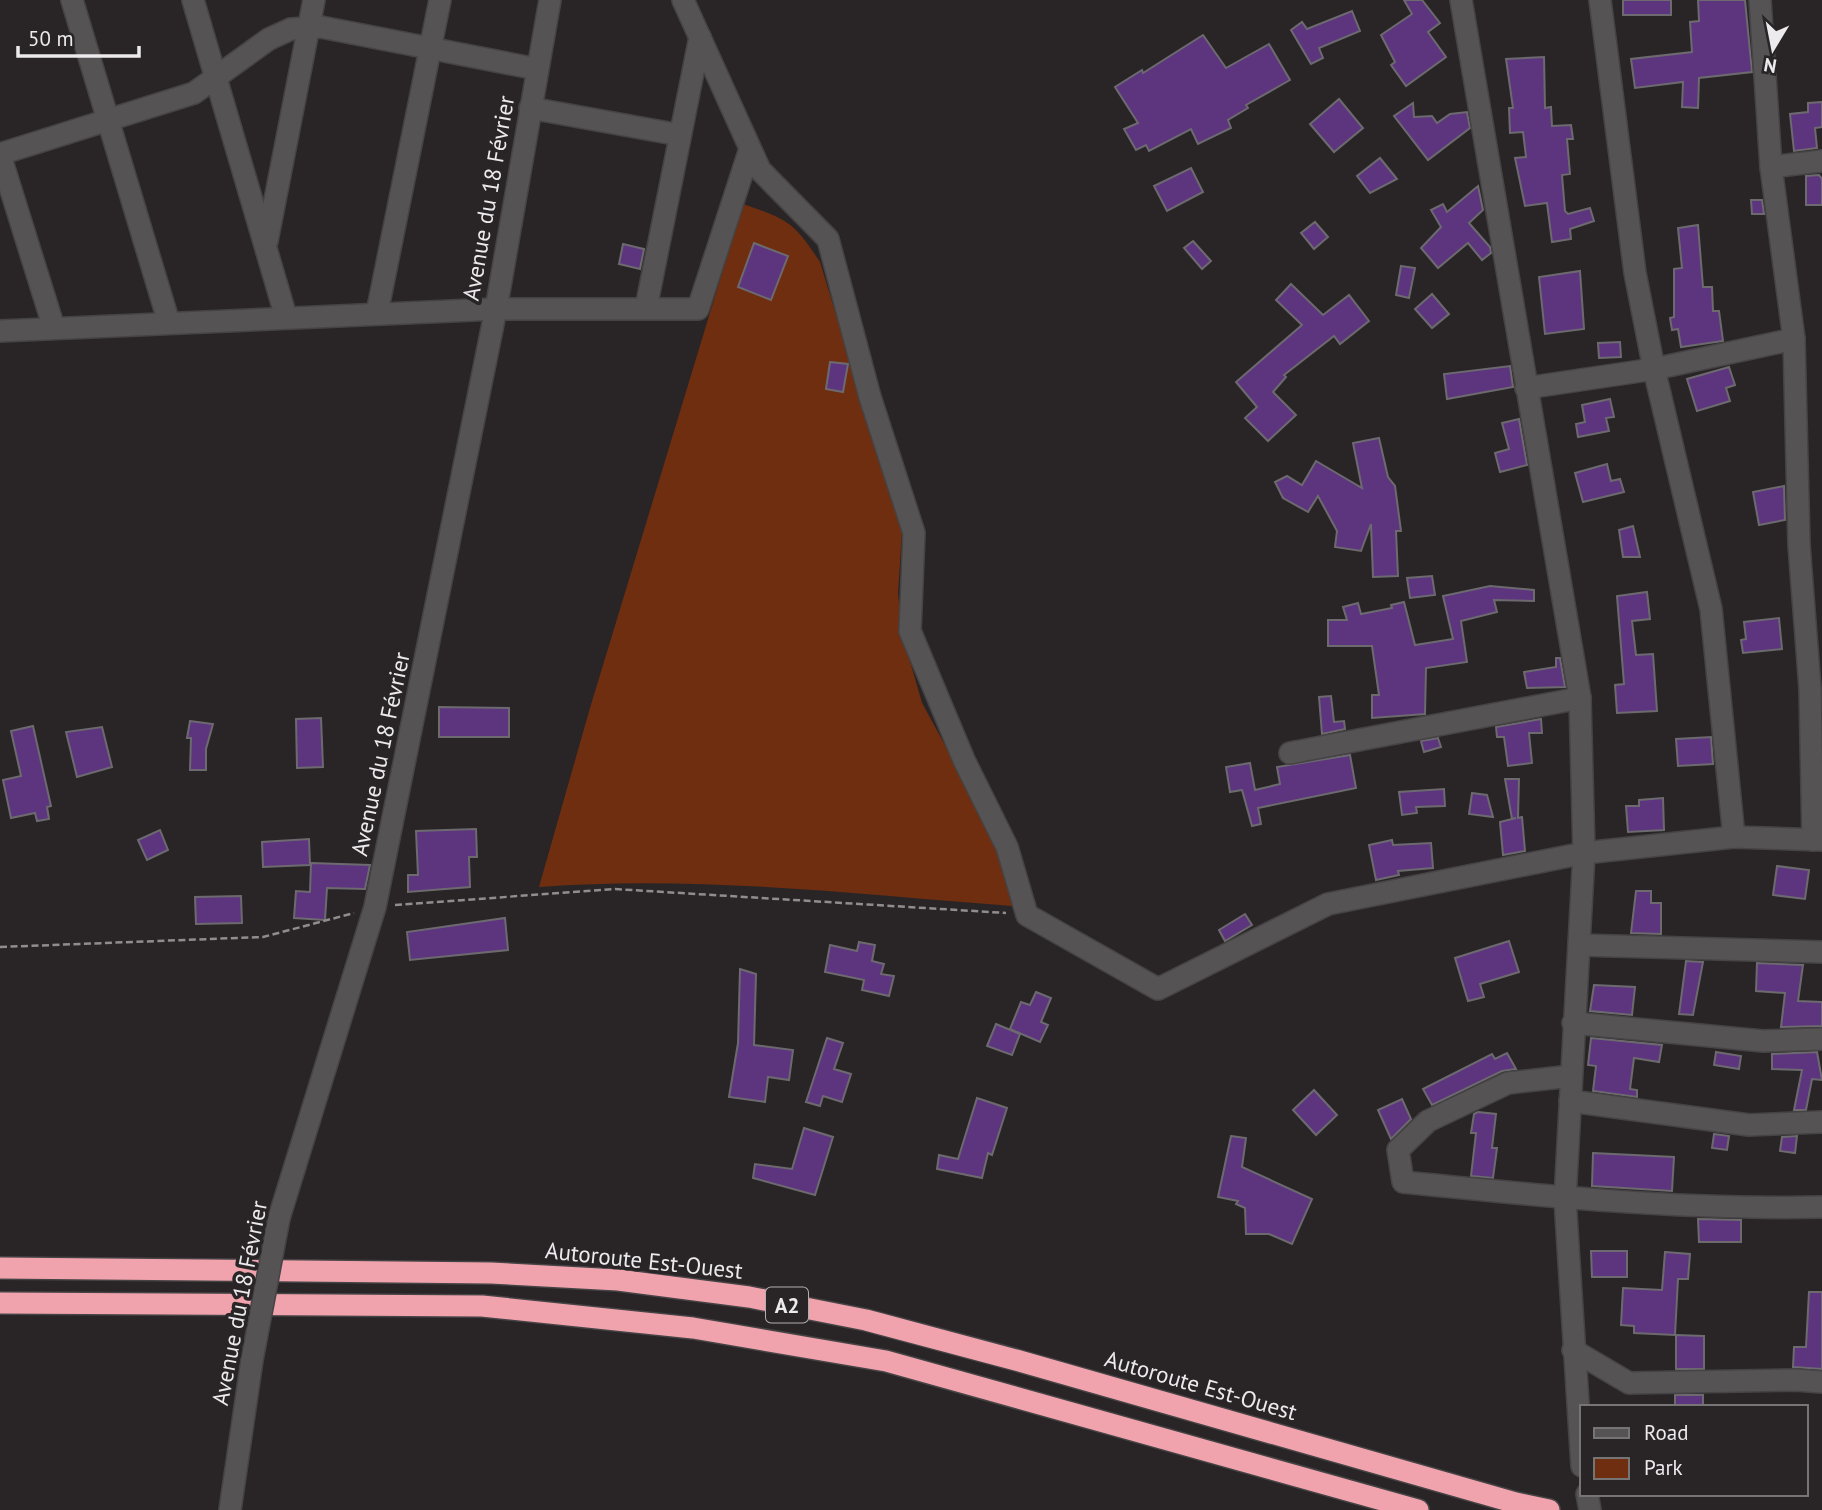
<svg xmlns="http://www.w3.org/2000/svg" width="1822" height="1510" viewBox="0 0 1822 1510" font-family="'PT Sans',sans-serif">
  <style>
    .green { fill: #6f2e0f }
    .building { fill: #5d357f; stroke: #6c6a6e; stroke-width: 2 }
    .lines { fill: none; stroke-linecap: round; stroke-linejoin: round }
    .minor-casing { stroke: #464345; stroke-width: 24 }
    .highway-casing { stroke: #464345; stroke-width: 24 }
    .path { stroke: #908d8f; stroke-width: 2.5; stroke-dasharray: 7 3.5; stroke-linecap: butt }
    .minor { stroke: #565355; stroke-width: 21 }
    .highway { stroke: #f1a3ad; stroke-width: 21 }
    .minor-bridge-casing { stroke: #464345; stroke-width: 24; stroke-linecap: butt }
    .minor-bridge { stroke: #565355; stroke-width: 21 }
    .labels { text-anchor: middle; dominant-baseline: central; stroke-width: 7; stroke-linejoin: round; paint-order: stroke }
    .shield { fill: #292527; stroke: #b2afb1; stroke-width: 2 }
    .shield-label { font-size: 21px; font-weight: bold; fill: #eceaec }
    .street-label { font-size: 23px; fill: #eceaec; stroke: #292527 }
  </style>
  <rect width="100%" height="100%" fill="#292527"/>
  <path class="green" d="M743,204c45,16 50,17 77,58l82,269 -4,63 5,43 19,66 71,130 23,66 -4,7c-157,-12 -315,-31 -473,-19l51,-179z"/>
  <g class="building">
    <path d="M1404,0h18l18,23 -12,9 18,25 -40,29 -15,-21 4,-3 -14,-27 31,-21z"/>
    <rect x="1623" y="0" width="48" height="15"/>
    <path d="M1698,0h47l7,72 -53,6 -1,30 -16,-1 1,-25 -48,6 -4,-29 61,-7 -2,-30 9,-1z"/>
    <path d="M1352,11l8,20 -41,17 4,10 -12,6 -20,-34 11,-8 5,7z"/>
    <path d="M1203,35l23,33 43,-24 21,36 -44,25 2,3 -20,12 3,8 -33,16 -7,-15 -42,22 -3,-6 -10,5 -12,-21 14,-6 -23,-36 27,-17 1,3z"/>
    <path d="M1544,57l1,51 6,-1 1,19 19,-1 2,14h-6l3,35 -8,1 3,36 3,3 22,-6 4,13 -24,8 1,10 -19,3 -5,-39 -22,3 -10,-48 11,-1 -3,-25 -13,1 -1,-25h4l-7,-49z"/>
    <path d="M1339,99l24,29 -29,24 -24,-28z"/>
    <path d="M1822,102v25l-7,1 2,20 -23,3 -4,-37 18,-2v-9z"/>
    <path d="M1413,103l1,14 18,-1 5,7 13,-9 17,-2 3,16 -42,32 -34,-44z"/>
    <path d="M1380,158l17,21 -27,14 -13,-17z"/>
    <path d="M1191,168l12,24 -36,19 -13,-25z"/>
    <path d="M1819,175l3,4v26h-16v-29z"/>
    <path d="M1478,186l5,24 -14,13 21,24 1,6 -9,7 -14,-17 -30,25 -17,-20 20,-21 -10,-17 12,-6 4,8z"/>
    <path d="M1751,200h11l2,14h-12z"/>
    <path d="M1315,222l13,15 -14,12 -13,-16z"/>
    <path d="M1698,225l5,62h9l1,24h6l4,30 -42,6 -3,-18 -6,1 -2,-12 4,-1v-48l8,-1 -4,-40z"/>
    <path d="M1193,241l18,20 -9,8 -18,-21z"/>
    <path d="M754,243l34,13 -17,44 -33,-13z"/>
    <path d="M623,244l21,5 -4,20 -21,-5z"/>
    <path d="M1401,266l14,2 -6,30 -13,-3z"/>
    <path d="M1580,271l4,58 -39,5 -6,-57z"/>
    <path d="M1291,284l32,31 26,-20 20,26 -29,23 -6,-8 -50,39 2,2 -13,15 23,23 -28,26 -23,-23 12,-11 -21,-25 66,-57 -26,-25z"/>
    <path d="M1432,294l17,20 -17,14 -17,-19z"/>
    <path d="M1620,342l1,15 -22,1 -1,-15z"/>
    <path d="M830,362l18,2 -5,28 -17,-3z"/>
    <path d="M1510,366l3,21 -66,12 -3,-25z"/>
    <path d="M1729,367l6,18 -9,3 4,13 -33,10 -10,-32z"/>
    <path d="M1610,399l4,18 -8,1 3,13 -31,6 -2,-13 9,-2 -3,-17z"/>
    <path d="M1519,419l8,46 -27,7 -5,-19 14,-4 -7,-26z"/>
    <path d="M1379,438l9,39 7,9 6,45h-5l2,45 -25,1 -2,-53 -10,27 -26,-4 2,-16 -19,-35 -10,16 -25,-14 -8,-16 12,-6 15,9 14,-24 46,27 -9,-45z"/>
    <path d="M1607,464l4,17 9,-2 4,13 -41,10 -8,-29z"/>
    <path d="M1784,486l1,34 -26,5 -6,-33z"/>
    <path d="M1633,526l7,31h-17l-4,-27z"/>
    <path d="M1432,576l3,19 -25,3 -3,-20z"/>
    <path d="M1490,586l44,4v11l-40,-1 3,12 -36,9 6,41 -41,6 -1,46 -53,4v-23h7l-7,-49h-44v-26h19l-4,-13 15,-4 3,11 31,-6 -1,-3 13,-3 11,43 38,-6 -10,-43z"/>
    <path d="M1647,592l3,27 -18,2 4,34 17,-1 4,57 -40,2 -2,-28 9,-1 -7,-88z"/>
    <path d="M1779,618l3,31 -39,4 -2,-13 5,-1 -2,-17z"/>
    <path d="M1556,658h4l5,29 -38,1 -3,-16 32,-5z"/>
    <path d="M1331,696l3,26 10,-1 1,8 -23,5 -3,-37z"/>
    <path d="M439,707l70,1v29h-70z"/>
    <path d="M321,718l2,49 -26,1 -1,-49z"/>
    <path d="M1541,719l1,14h-13l3,30 -24,3 -4,-29h-7l-1,-10z"/>
    <path d="M190,721l23,3 -7,25v21h-16l1,-32h-4z"/>
    <path d="M33,726l18,80 -4,1 2,12 -12,2 -2,-8 -24,5 -8,-38 18,-4 -10,-45z"/>
    <path d="M102,727l10,40 -35,10 -11,-45z"/>
    <path d="M1711,737l2,27 -35,2 -2,-27z"/>
    <path d="M1438,738l3,9 -17,5 -3,-11z"/>
    <path d="M1350,755l6,33 -98,20 3,16 -9,2 -10,-36 -12,2 -4,-25 24,-4 5,27 25,-6 -3,-17z"/>
    <path d="M1505,779h14l-1,39 4,-1 3,34 -22,4 -3,-33 16,-4 -4,1z"/>
    <path d="M1444,789l1,17 -29,1 1,6 -15,2 -3,-23z"/>
    <path d="M1472,793l15,2 6,22 -24,-3z"/>
    <path d="M1663,798l1,32 -36,2 -2,-26h13v-6z"/>
    <path d="M476,829l1,28h-8l1,30 -62,5v-17h10l-2,-44z"/>
    <path d="M160,830l8,20 -21,10 -9,-20z"/>
    <path d="M309,839l1,26 -47,2 -1,-25z"/>
    <path d="M1392,840l1,5 38,-2 2,25 -35,3 1,4 -23,5 -7,-35z"/>
    <path d="M311,863l59,2 -5,24 -38,-1 -2,32 -31,-2 2,-27 14,1z"/>
    <path d="M1777,866l32,4 -4,29 -32,-4z"/>
    <path d="M1636,891h15v12h10v31l-30,-1z"/>
    <path d="M241,896l1,27 -46,1 -1,-27z"/>
    <path d="M1245,914l7,11 -27,16 -6,-11z"/>
    <path d="M505,918l3,32 -98,10 -3,-28z"/>
    <path d="M1509,941l10,31 -39,12 4,13 -16,4 -13,-43z"/>
    <path d="M859,942l16,3 -3,16 12,3 -3,10 13,2 -5,20 -27,-6 2,-10 -39,-8 5,-27 27,6z"/>
    <path d="M1686,961l17,1 -10,53 -14,-1z"/>
    <path d="M1757,963l46,2 -5,36 24,1v24l-41,1 4,-34 -29,-2z"/>
    <path d="M740,969l16,5 -2,71 39,5 -4,30 -21,-3 -3,25 -36,-5 9,-54z"/>
    <path d="M1594,985l41,2 -3,28 -42,-4z"/>
    <path d="M1036,992l15,6 -10,24 7,3 -8,17 -30,-13 11,-27 9,3z"/>
    <path d="M996,1024l24,10 -8,21 -25,-9z"/>
    <path d="M827,1038l16,5 -9,26 17,5 -9,28 -19,-6 -3,10 -14,-4z"/>
    <path d="M1591,1038l71,7 -3,17 -25,-4 -4,31 7,1v7l-44,-6 3,-25 -8,-1z"/>
    <path d="M1716,1052l25,4 -2,13 -25,-4z"/>
    <path d="M1817,1052l5,28 -10,-1 -6,31h-12l8,-40 -30,-1v-15z"/>
    <path d="M1507,1053l9,16 -14,2 -70,34 -9,-16 69,-35 3,5z"/>
    <path d="M1314,1090l23,25 -21,20 -23,-25z"/>
    <path d="M977,1098l30,10 -15,47 -4,-2 -6,25 -45,-9 2,-14 19,4z"/>
    <path d="M1402,1099l9,20 -20,20 -13,-29z"/>
    <path d="M1478,1112l18,2 -4,34h5l-4,30 -22,-2 5,-43h-5l3,-19z"/>
    <path d="M804,1128l29,9 -18,58 -62,-17 2,-14 37,5z"/>
    <path d="M1714,1134l15,2 -2,14 -15,-2z"/>
    <path d="M1231,1136l15,2 -4,29 70,32 -20,45 -23,-10h-23l-1,-26 -9,-4 2,-3 -20,-4z"/>
    <path d="M1797,1136l-2,17 -15,-2 2,-14z"/>
    <path d="M1593,1153l81,4 -2,34 -80,-5z"/>
    <path d="M1698,1219l43,1v22h-42z"/>
    <path d="M1591,1251h36v26h-35z"/>
    <path d="M1665,1252l25,2 -2,25h-10l-3,56 -41,-2v-7l-13,-1 2,-37 39,2z"/>
    <path d="M1809,1292h13v77l-29,-2 1,-20h12z"/>
    <path d="M1676,1335l28,1v33h-28z"/>
    <rect x="1675" y="1395" width="28" height="12"/>
  </g>
  <g class="lines">
    <defs>
      <g id="minor">
        <path d="M72,0l97,323"/>
        <path d="M193,0l93,317"/>
        <path d="M683,0l77,170 68,69 42,158 44,136 -4,98 54,129 43,87 20,68 131,74 170,-85 256,-51 150,-16 88,3"/>
        <path d="M1461,0l119,698 4,155 -19,346 17,267"/>
        <path d="M1600,0l35,273 19,96 57,240 23,228"/>
        <path d="M1760,0l11,167 23,172 5,206 11,143 3,152"/>
        <path d="M530,108l150,27"/>
        <path d="M0,154l194,-61 75,-54 22,-10 30,-2 216,42"/>
        <path d="M0,155l54,173"/>
        <path d="M1771,167l51,-6"/>
        <path d="M267,241l47,-241"/>
        <path d="M646,308l54,-271"/>
        <path d="M377,313l63,-313"/>
        <path d="M0,331l496,-22h202l52,-160"/>
        <path d="M1526,388l128,-19 140,-30"/>
        <path d="M1290,753l290,-55"/>
        <path d="M1579,945l243,7"/>
        <path d="M1573,1023l190,18 59,-2"/>
        <path d="M1571,1076l-63,7 -80,38 -30,29 5,32c139,14 278,28 419,25"/>
        <path d="M1570,1101l179,24 73,-3"/>
        <path d="M279,1218l96,-311 121,-598 54,-309"/>
        <path d="M1573,1350l56,33 166,-3 27,2"/>
        <path d="M1587,1494l3,16"/>
        <path d="M230,1510l22,-150"/>
      </g>
      <g id="highway">
        <path d="M0,1268l491,5 127,7 131,17 117,23 150,40 500,143 33,7"/>
        <path d="M0,1303l482,3 211,22 193,33 532,149"/>
      </g>
    </defs>
    <use href="#minor" class="minor-casing"/>
    <use href="#highway" class="highway-casing"/>
    <g class="path">
      <path d="M395,905l220,-16 391,24"/>
      <path d="M0,947l263,-10 91,-24"/>
    </g>
    <use href="#minor" class="minor"/>
    <use href="#highway" class="highway"/>
    <defs>
      <path id="minor-bridge" d="M252,1360l27,-142"/>
    </defs>
    <use href="#minor-bridge" class="minor-bridge-casing"/>
    <use href="#minor-bridge" class="minor-bridge"/>
  </g>
  <g class="labels">
    <rect class="shield" x="766" y="1287.5" width="42" height="35" rx="5"/>
    <g class="shield-label">
      <text x="787" y="1305">A2</text>
    </g>
    <g class="street-label">
      <text transform="translate(488 198) rotate(-80)">Avenue du 18 Février</text>
      <text transform="translate(380 754) rotate(-78)">Avenue du 18 Février</text>
      <text transform="translate(644 1260) rotate(6)">Autoroute Est-Ouest</text>
      <text transform="translate(239 1303) rotate(-79)">Avenue du 18 Février</text>
      <text transform="translate(1201 1385) rotate(16)">Autoroute Est-Ouest</text>
    </g>
  </g>
  <rect x="1580" y="1405" width="228" height="91" fill="#292527" stroke="#777476" stroke-width="2"/>
  <rect x="1594" y="1428" width="35" height="10" fill="#565355" stroke="#777476" stroke-width="2"/>
  <text x="1644" y="1440" font-size="21" fill="#eceaec">Road</text>
  <rect x="1594" y="1458" width="35" height="21" fill="#6f2e0f" stroke="#777476" stroke-width="2"/>
  <text x="1644" y="1475" font-size="21" fill="#eceaec">Park</text>
  <g transform="translate(1773 49) rotate(190)" stroke="#292527" stroke-width="5" paint-order="stroke">
  <path d="M0-5L12 26L0 18L-12 26Z" fill="#eceaec"/>
  <text y="-10" font-size="19" font-weight="bold" text-anchor="middle" fill="#eceaec">N</text>
  </g>
  <path d="M18 46v10h121v-10" fill="none" stroke="#eceaec" stroke-width="3.5"/>
  <text x="28" y="46" font-size="21" fill="#eceaec" stroke="#292527" stroke-width="5" paint-order="stroke">50 m</text>
</svg>
